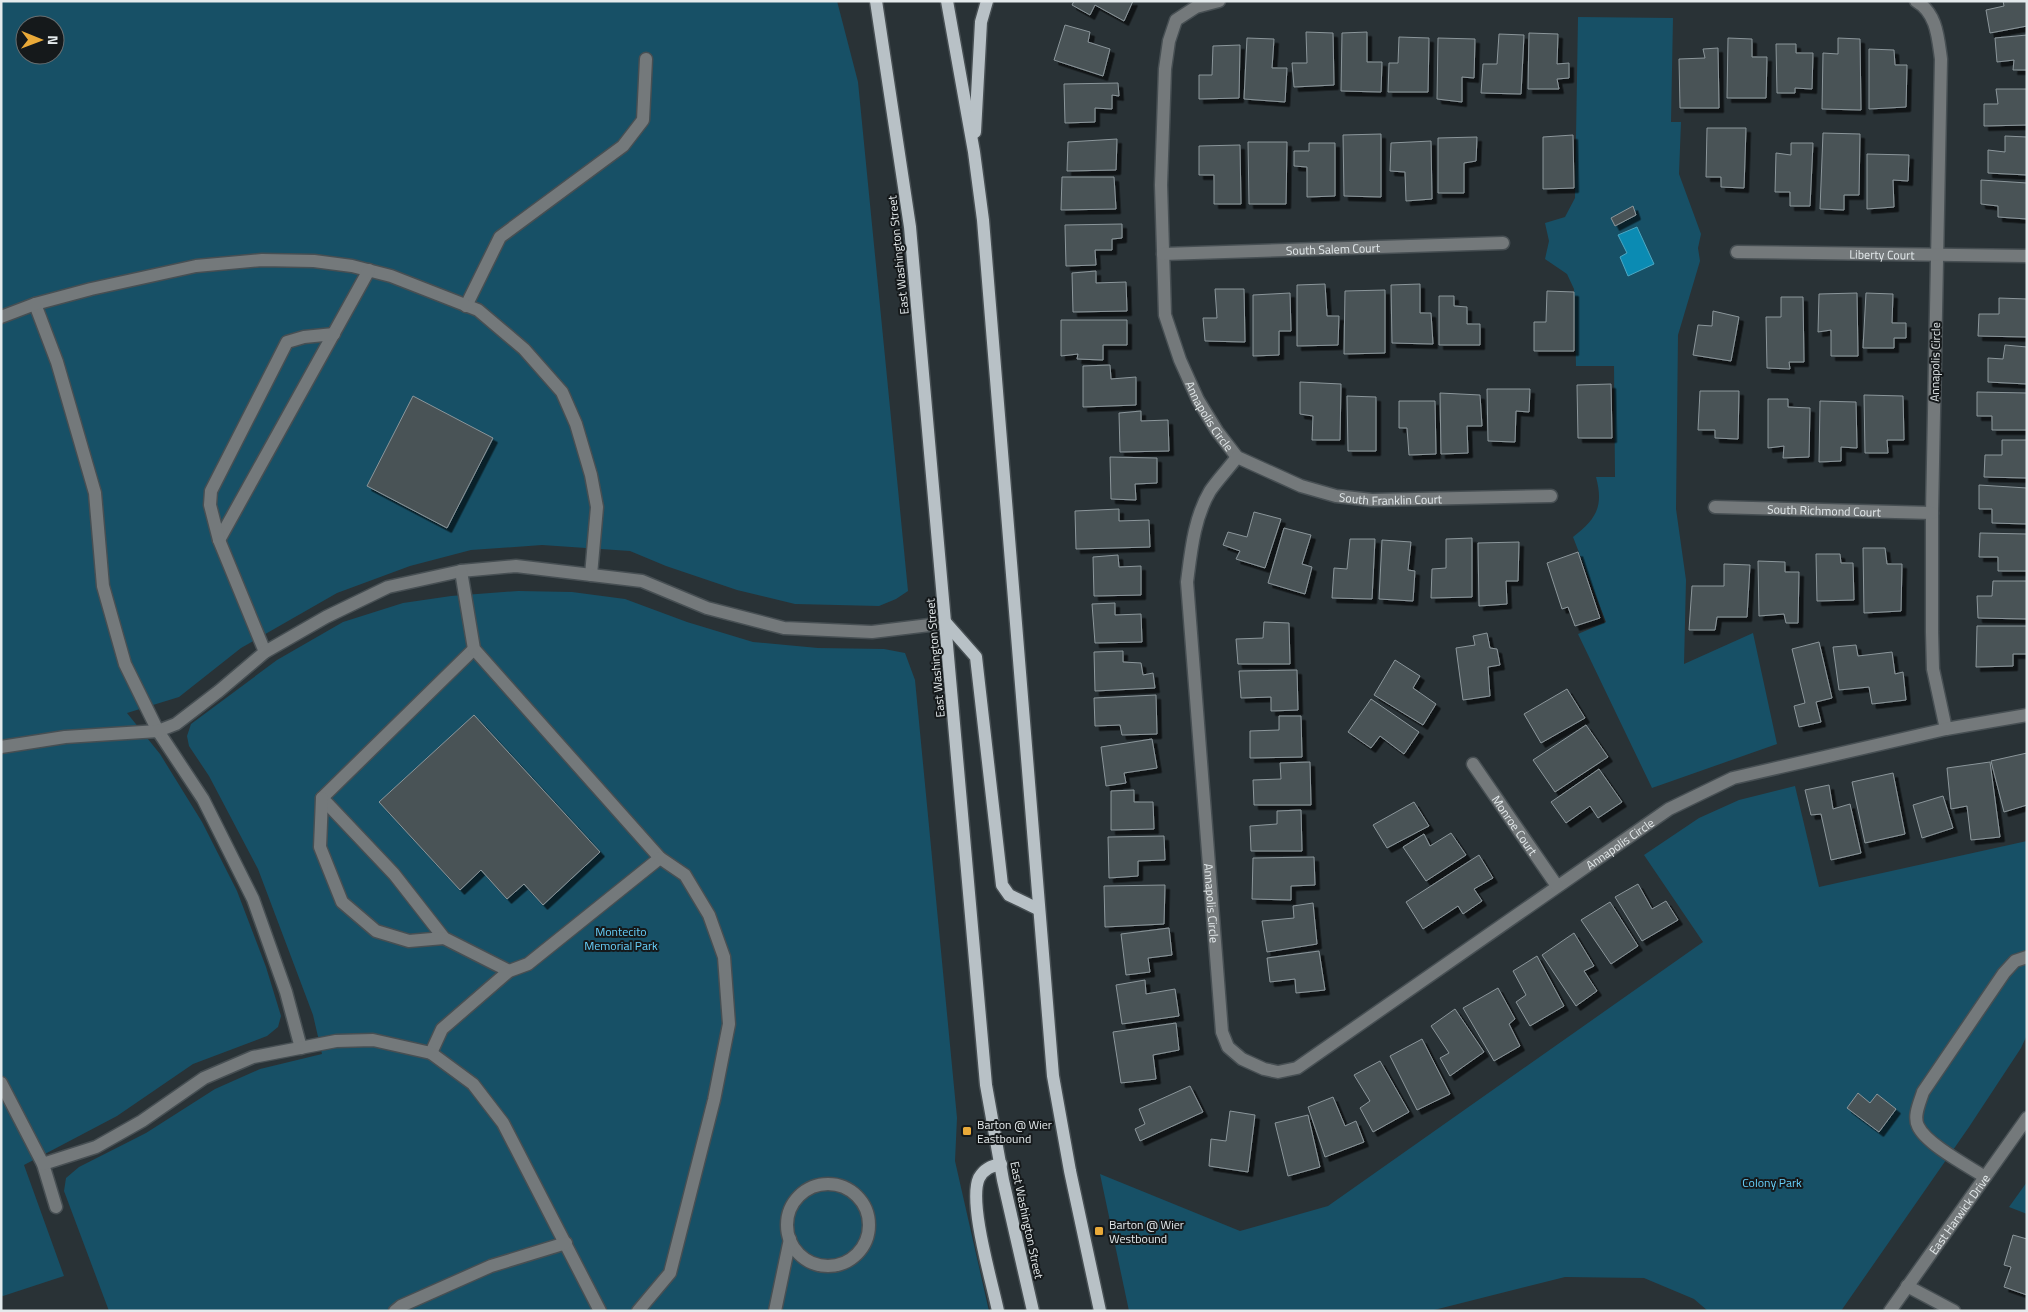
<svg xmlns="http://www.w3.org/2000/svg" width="2028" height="1312" viewBox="0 0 2028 1312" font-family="'Titillium Web',sans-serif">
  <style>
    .green { fill: #175066; fill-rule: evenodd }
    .water { fill: #0b8bb3; stroke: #4ca8c4 }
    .building { fill: #495257; stroke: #8b969a; filter: url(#shadow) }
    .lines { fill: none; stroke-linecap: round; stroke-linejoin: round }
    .minor-casing { stroke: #474f53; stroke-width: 15 }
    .major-casing { stroke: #474f53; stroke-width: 15 }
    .minor { stroke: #74797b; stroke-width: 12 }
    .major { stroke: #b8c1c6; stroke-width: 12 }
    .poi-dot { fill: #eaaa39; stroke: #15191b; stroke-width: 2 }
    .labels { text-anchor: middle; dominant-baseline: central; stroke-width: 4; stroke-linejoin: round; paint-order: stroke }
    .street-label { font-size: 12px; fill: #e4eaec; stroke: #15191b }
    .park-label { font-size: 12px; fill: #67d0fb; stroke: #15191b }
    .poi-label { font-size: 12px; fill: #e4eaec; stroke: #15191b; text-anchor: start }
  </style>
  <defs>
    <filter id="shadow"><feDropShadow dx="4.5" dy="4.5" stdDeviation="0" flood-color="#0009"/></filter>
  </defs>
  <rect width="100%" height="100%" fill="#293236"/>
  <g class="green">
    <path d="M1,1h836l21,81 50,509 -12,8 -17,7 -84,-2 -58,-14 -71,-24 -36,-15 -88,-6 -71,5 -61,16 -73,27 -96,55 -62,49 -52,16 33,41 42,68 35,69 29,76 15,49 -3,11 -11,9 -74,28 -76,52 -93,49 40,111 -61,20 -2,-1zM25,25h30v30h-30z"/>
    <path d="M1578,17l95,1 -2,104h10l-2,52 22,60 -3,14 2,13 -22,74 -2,174 10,71 -2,84 69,-31 24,111 -125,44 -74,-154 28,-12 -33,-85c23,-18 31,-30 23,-60h19l-1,-111h-38l-2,-77 -7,-15 -22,-15 4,-18 -4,-18 20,-6 10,-19z"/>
    <path d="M518,591l54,1 53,7 62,23 66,20 65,6 66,1 21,4 10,27 42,438 -2,43 34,150h-880l-45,-120 2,-13 13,-11 67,-34 69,-44 45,-20 62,-15 -9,-39 -55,-146 -49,-93 -20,-30 -2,-10 4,-12 86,-64 66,-38 60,-19 48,-7z"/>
    <path d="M1795,786l24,101 208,-46v194l-6,13 -52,79 -128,184h-133l-14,-12 -50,-21 -79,-1 -135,34h-301l-29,-137 140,57 88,-25 375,-264 -59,-87 55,-37 40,-18z"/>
    <path d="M2027,1182v32l-18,-7z"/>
  </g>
  <path class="water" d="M1637,227l17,37 -26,12 -8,-19 7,-4 -9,-18z"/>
  <g class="building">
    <path d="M1074,1h59l-9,20 -29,-16 -5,10 -18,-10z"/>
    <path d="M2003,1h24v25l-37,7 -4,-23 18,-4z"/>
    <path d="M1065,25l25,7 -2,10 22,7 -7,27 -49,-16z"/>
    <path d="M1306,32l27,1 1,52 -40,2 -2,-24h15z"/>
    <path d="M1367,32v30h15l-1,30 -40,-1 1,-58z"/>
    <path d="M1529,33l29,1 -1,30 12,-1v15l-12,1 2,10h-31z"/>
    <path d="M1499,34l25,1 -3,59 -40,-1 2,-29h14z"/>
    <path d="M2027,35v35h-14l1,-10 -17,2 -2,-24z"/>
    <path d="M1399,37l30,1 -1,54h-40l1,-29h9z"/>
    <path d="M1247,38l27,1 -2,29h15l-2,34 -41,-3z"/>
    <path d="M1438,38l37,1 -1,39 -12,-1v25l-25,-3z"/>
    <path d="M1728,38l24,1v18h15l-1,41h-39z"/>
    <path d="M1838,38l22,1 1,71 -39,-1 1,-56 15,1z"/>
    <path d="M1776,44h20v9h17l-1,36 -17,-1v5h-18z"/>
    <path d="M1240,45l-1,53 -40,1v-24h13l1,-29z"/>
    <path d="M1718,48l1,60h-39l-1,-49 26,-1 -2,-9z"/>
    <path d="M1869,49l25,1 1,15h12l-1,42 -37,2z"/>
    <path d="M1118,83l1,13 -7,-1v14l-17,-1v14l-30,1 -1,-39z"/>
    <path d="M1996,89h31v36l-43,1v-22h14z"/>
    <path d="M1707,128h39l-2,60 -23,-1v-10h-15z"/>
    <path d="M1823,133l37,1 -1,61h-15v15l-24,-1z"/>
    <path d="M1381,134v63l-37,-1 -1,-61z"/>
    <path d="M1573,135l1,53 -31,1v-52z"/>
    <path d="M2005,136l22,1v38l-39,-2v-23l17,2z"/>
    <path d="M1477,137l-1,24 -12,2v30h-26v-55z"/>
    <path d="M1117,139l-1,31 -49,1 1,-29z"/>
    <path d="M1431,141l1,58 -26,2 -1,-29 -15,-1 1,-28z"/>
    <path d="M1248,142h39l-1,62h-37z"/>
    <path d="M1309,143h26v53l-28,1v-30l-13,-1v-15h15z"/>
    <path d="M1791,143h22l-3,63h-20v-14h-15l1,-39 15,2z"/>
    <path d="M1240,145l1,59h-27v-29h-15v-29z"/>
    <path d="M1867,154l42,1 -1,26 -15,-1 1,27 -27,2z"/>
    <path d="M1062,177h52l2,32 -55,1z"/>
    <path d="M1981,180l46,3v36l-29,-2v-11l-17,-2z"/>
    <path d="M1633,206l3,9 -21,11 -4,-8z"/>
    <path d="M1122,224v14l-10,1v11h-17l1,15 -30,1 -1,-41z"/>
    <path d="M1096,271v12l30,-1 1,29 -54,1 -1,-39z"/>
    <path d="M1325,284l2,32h12l-1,29 -41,1v-61z"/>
    <path d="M1420,284v29h11l2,31 -41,-1 -1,-58z"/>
    <path d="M1215,289h29l1,53 -40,-1 -2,-23h14z"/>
    <path d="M1385,290v63l-41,1 1,-63z"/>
    <path d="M1547,291l27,1v59h-40v-29h12z"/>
    <path d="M1290,293l1,38h-12v24l-26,1v-61z"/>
    <path d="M1857,293l1,63h-27v-26l-13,2 1,-38z"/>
    <path d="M1866,293l27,1 -1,29h14v15h-12v10h-31z"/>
    <path d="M1439,296h15v10l13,1v17h13v21h-41z"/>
    <path d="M1781,297h22l1,65h-15l1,7 -23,-1 -1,-51h15z"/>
    <path d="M1999,298l28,1v38l-49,-1 1,-22h20z"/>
    <path d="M1713,311l26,6 -8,44 -38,-6 5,-30 14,1z"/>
    <path d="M1061,320h66v25h-24v15l-26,-1 1,-5 -17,2z"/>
    <path d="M2005,345l22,2v37l-39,-2v-24l15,1z"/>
    <path d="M1110,365l1,14 25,-2v28l-53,2v-41z"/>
    <path d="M1300,382l41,2 -1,56h-28l1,-24 -13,-2z"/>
    <path d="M1611,384l1,54h-34l-1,-53z"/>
    <path d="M1487,389h43l-1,23 -13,-1 -1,31 -27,-1z"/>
    <path d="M1700,391h39l-1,48 -23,-1v-8h-17z"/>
    <path d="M1977,392l50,1v37h-35v-14h-15z"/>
    <path d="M1440,393l40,2 2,31h-15l1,27 -27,1z"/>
    <path d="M1864,395l39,1 1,44h-17l1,13h-23z"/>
    <path d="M413,396l80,42 -46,90 -80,-42z"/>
    <path d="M1347,396l29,1v54h-28z"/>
    <path d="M1768,399h20v8l22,1 -1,49 -26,1 1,-12 -16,2z"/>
    <path d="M1399,401h36l1,53 -27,1 -2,-27h-8z"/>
    <path d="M1820,401l36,1 1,46 -16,-1v14l-22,1z"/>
    <path d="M1141,411v10l27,-1 1,31 -49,1 -1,-39z"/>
    <path d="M2002,440h25v38l-43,-1 1,-22h17z"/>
    <path d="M1110,457l47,1v25l-22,1 1,16 -25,-1z"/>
    <path d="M1979,485l48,3v36l-35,-1v-14h-13z"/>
    <path d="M1119,509v12l30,-1 1,27 -74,2 -1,-38z"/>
    <path d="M1254,512l27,7 -16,49 -29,-9 4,-8 -17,-6 5,-13 19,5z"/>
    <path d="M1284,528l27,7 -9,29 10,3 -7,27 -37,-11z"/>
    <path d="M1980,533l47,1v37h-29v-14h-19z"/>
    <path d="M1472,538v59l-41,1 1,-29 14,-1v-29z"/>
    <path d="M1350,539h25l-3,60 -40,-1 2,-30 13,1z"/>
    <path d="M1382,540l29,2 -3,28 7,1 -2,30 -34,-2z"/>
    <path d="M1519,542l-1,39h-12l1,23 -28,2 -1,-63z"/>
    <path d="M1863,548h22l2,16h15l-1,47 -37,2z"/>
    <path d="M1578,552l22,66 -25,8 -7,-19 -6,2 -15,-46z"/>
    <path d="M1816,554h24l1,9h12l1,37 -37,1z"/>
    <path d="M1118,555l1,12 22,-1v29l-47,1 -1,-39z"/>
    <path d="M1758,561l27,1v10h14l-1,51h-12l-2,-9 -25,2z"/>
    <path d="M1724,564l26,1 -3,52h-30l-2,13h-26l3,-44h32z"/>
    <path d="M1993,581h34v38l-49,-1 -1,-22h15z"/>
    <path d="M1115,603v12l26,-1 1,28 -47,1 -3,-39z"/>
    <path d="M1264,622l25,1 1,41h-52l-2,-25 27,-1z"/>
    <path d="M1977,626h50v28h-14v12l-37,1z"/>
    <path d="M1487,633l3,15 7,1 3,16 -12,2 2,29 -27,4 -7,-52 19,-3 -2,-9z"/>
    <path d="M1819,642l13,56 -16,4 5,20 -22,5 -5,-21 11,-3 -13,-54z"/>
    <path d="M1856,645l2,11 34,-4 3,22 8,-2 3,28 -34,4 -3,-17 -30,3 -6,-43z"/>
    <path d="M1123,651v11l18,1 2,12 10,-2 2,15 -60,3 -1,-39z"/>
    <path d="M1395,660l25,16 -7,12 23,16 -13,21 -49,-30z"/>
    <path d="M1297,670l1,40 -27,1v-14l-30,1 -2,-27z"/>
    <path d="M1567,689l18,29 -44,25 -17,-29z"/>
    <path d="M1156,695l1,39 -35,1 -2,-10 -25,1 -1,-28z"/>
    <path d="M1371,699l48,33 -15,22 -24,-18 -9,12 -23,-16z"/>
    <path d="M474,715l126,137 -57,53 -19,-21 -17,15 -26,-29 -21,20 -81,-88z"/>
    <path d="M1279,716h22l1,41 -52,1v-27l29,-1z"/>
    <path d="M1586,725l22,32 -53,35 -22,-32z"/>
    <path d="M1152,739l5,29 -33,5 2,10 -20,3 -5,-39z"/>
    <path d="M2027,753v52l-23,7 -13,-51z"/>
    <path d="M1310,762l1,43h-57l-1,-25 28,-1 -1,-16z"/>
    <path d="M1990,762l10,75 -29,3 -4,-34 -16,3 -4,-41z"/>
    <path d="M1599,769l23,33 -24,16 -8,-12 -24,17 -15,-21z"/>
    <path d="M1893,773l12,61 -40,9 -13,-61z"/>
    <path d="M1829,785l4,24 17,-5 11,49 -30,7 -10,-46 -10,1 -6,-25z"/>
    <path d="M1134,790v12h19l1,27 -43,1v-39z"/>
    <path d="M1943,796l10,32 -31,10 -9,-33z"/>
    <path d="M1414,802l15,24 -42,22 -14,-23z"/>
    <path d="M1301,810l1,41h-51l-1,-25 27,-2v-13z"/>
    <path d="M1451,833l15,22 -40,26 -23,-34 21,-13 6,12z"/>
    <path d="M1164,836l1,24 -27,1v15l-29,2 -1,-41z"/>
    <path d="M1479,855l14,23 -19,11 8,12 -19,13 -5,-8 -35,23 -17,-27z"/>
    <path d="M1314,857l1,28 -24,1v14l-39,-1 1,-41z"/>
    <path d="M1638,884l14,25 14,-8 12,19 -36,21 -27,-44z"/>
    <path d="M1165,885l-1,39 -59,3 -1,-41z"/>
    <path d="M1610,902l28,44 -27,18 -30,-44z"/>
    <path d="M1313,903l4,41 -50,8 -5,-31 32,-3 -1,-12z"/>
    <path d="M1169,928l3,27 -24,3 2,14 -24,3 -5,-41z"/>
    <path d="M1574,933l20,33 -10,5 13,20 -21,15 -34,-51z"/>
    <path d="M1319,951l6,39 -29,3 -1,-14 -25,3 -3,-24z"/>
    <path d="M1537,956l27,50 -34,20 -14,-24 10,-7 -13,-24z"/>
    <path d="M1145,980l1,14 29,-5 4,27 -57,8 -6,-39z"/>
    <path d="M1498,988l17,31 -6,5 11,22 -26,15 -31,-53z"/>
    <path d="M1455,1009l29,43 -34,24 -10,-18 9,-5 -18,-27z"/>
    <path d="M1176,1023l3,27 -26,5 3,24 -35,4 -8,-51z"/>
    <path d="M1422,1039l28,55 -33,16 -27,-54z"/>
    <path d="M1380,1061l29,51 -36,20 -13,-24 10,-7 -16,-26z"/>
    <path d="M1190,1086l13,26 -63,29 -5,-12 10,-5 -6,-15z"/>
    <path d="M1858,1093l12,10 7,-9 19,15 -17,23 -32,-24z"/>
    <path d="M1333,1097l12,29 11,-5 8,21 -39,15 -17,-50z"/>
    <path d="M1230,1111l25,4 -7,57 -39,-6 2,-27 15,2z"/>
    <path d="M1308,1115l12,52 -32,9 -13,-53z"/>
    <path d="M2013,1235l14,4v56l-23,-8 7,-20 -7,-2z"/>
  </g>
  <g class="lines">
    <defs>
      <g id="minor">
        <path id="s1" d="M1219,1l-23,6 -20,13 -7,21 -4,28 -4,116 4,130 15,45 18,40 19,31 20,26 64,29 35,10 36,4 179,-4"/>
        <path d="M1916,1c21,12 22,37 25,58l-9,454v119l1,37 13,60"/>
        <path id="s2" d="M1737,252l290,4"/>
        <path id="s3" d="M1163,254l340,-11"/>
        <path d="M35,304l22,58 38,131 8,93 22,78 33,67 45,68 50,100 33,93 15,56"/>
        <path d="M466,306l34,-69 123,-91 20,-26 3,-61"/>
        <path d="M1,317l34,-13 56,-15 105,-23 66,-6 52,1 38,5 39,10 87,34 46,39 38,43 14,32 15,51 6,32 -6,68"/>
        <path id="s4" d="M1237,457c-8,11 -19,22 -27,34 -16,27 -19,60 -23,91l35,450 6,15 14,12 22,10 14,3 19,-4 372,-259 64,-31 213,-49 81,-14"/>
        <path id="s5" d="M1715,507l217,6"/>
        <path d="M219,540l150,-270"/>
        <path d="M474,649l-152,149 72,76 50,64 65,33"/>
        <path d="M265,652l-46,-112 -9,-35 1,-14 76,-149 17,-5 30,-3"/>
        <path d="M1,747l64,-10 93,-6 18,-7 43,-33 46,-39 61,-35 62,-30 73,-16 55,-5 126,15 65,27 77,20 88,4 74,-9"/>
        <path id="s6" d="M1473,764l84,122"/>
        <path d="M322,798l-2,49 22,55 34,29 33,10 35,-3"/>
        <path d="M431,1053l11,-24 67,-58 19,-7 132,-106 -186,-209 -13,-78"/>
        <path d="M1,1083l42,81 13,43"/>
        <path d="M43,1164l53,-17 46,-26 62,-43 49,-21 83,-16 37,-1 58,13 42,31 30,39 97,188"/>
        <path d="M1985,1177c-17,-11 -59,-33 -67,-51 -5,-10 2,-24 5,-34l81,-119 11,-12 12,-4"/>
        <circle cx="828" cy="1225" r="41"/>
        <path d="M1907,1286l47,25"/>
        <path d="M395,1311l6,-5 90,-40 75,-23"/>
        <path d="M638,1311l32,-38 44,-173 15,-76 -5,-67 -15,-42 -24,-40 -25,-17"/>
        <path d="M775,1311l15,-72"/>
        <path id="s7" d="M1890,1311l137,-193"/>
      </g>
      <g id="major">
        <path d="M876,1l34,226 76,858 17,95 30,131"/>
        <path d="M947,1l27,151 9,68 70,856 17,95 30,140"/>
        <path d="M975,132l6,-110 6,-21"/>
        <path d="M946,623l30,34 26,228 7,10 29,14"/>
        <path d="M998,1311c-6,-29 -30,-109 -19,-133 5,-9 12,-12 22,-14"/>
      </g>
    </defs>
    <use href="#minor" class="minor-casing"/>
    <use href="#major" class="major-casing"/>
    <use href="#minor" class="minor"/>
    <use href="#major" class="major"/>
  </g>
  <g class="poi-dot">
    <rect x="962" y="1126" width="10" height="10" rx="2.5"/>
    <rect x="1094" y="1226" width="10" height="10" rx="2.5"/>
  </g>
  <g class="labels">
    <g class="street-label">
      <text stroke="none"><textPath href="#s3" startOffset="170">South Salem Court</textPath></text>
      <text stroke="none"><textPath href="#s2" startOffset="145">Liberty Court</textPath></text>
      <text transform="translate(898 255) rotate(-96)">East Washington Street</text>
      <text transform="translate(1935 362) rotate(-89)">Annapolis Circle</text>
      <text stroke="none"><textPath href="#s1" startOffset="455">Annapolis Circle</textPath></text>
      <text stroke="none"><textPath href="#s1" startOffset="666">South Franklin Court</textPath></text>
      <text stroke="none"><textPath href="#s5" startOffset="109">South Richmond Court</textPath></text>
      <text transform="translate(935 658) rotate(-95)">East Washington Street</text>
      <text stroke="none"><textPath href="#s6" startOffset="74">Monroe Court</textPath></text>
      <text stroke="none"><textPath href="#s4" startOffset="1075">Annapolis Circle</textPath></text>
      <text stroke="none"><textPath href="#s4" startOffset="460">Annapolis Circle</textPath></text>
      <text stroke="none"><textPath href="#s7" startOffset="119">East Harwick Drive</textPath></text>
      <text transform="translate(1027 1220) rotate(78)">East Washington Street</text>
    </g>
    <g class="park-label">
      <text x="621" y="931">Montecito<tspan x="621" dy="14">Memorial Park</tspan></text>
      <text x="1772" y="1182">Colony Park</text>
    </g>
    <g class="poi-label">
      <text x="977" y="1124">Barton @ Wier<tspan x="977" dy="14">Eastbound</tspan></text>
      <text x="1109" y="1224">Barton @ Wier<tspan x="1109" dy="14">Westbound</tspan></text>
    </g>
  </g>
  <rect width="2028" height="1312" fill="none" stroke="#e4eaec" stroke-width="5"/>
  <g transform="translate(40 40) rotate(91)"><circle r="24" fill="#15191b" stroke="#686d6f"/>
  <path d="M0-4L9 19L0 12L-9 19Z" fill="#eaaa39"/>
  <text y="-8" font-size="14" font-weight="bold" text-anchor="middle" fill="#e4eaec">N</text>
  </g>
</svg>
